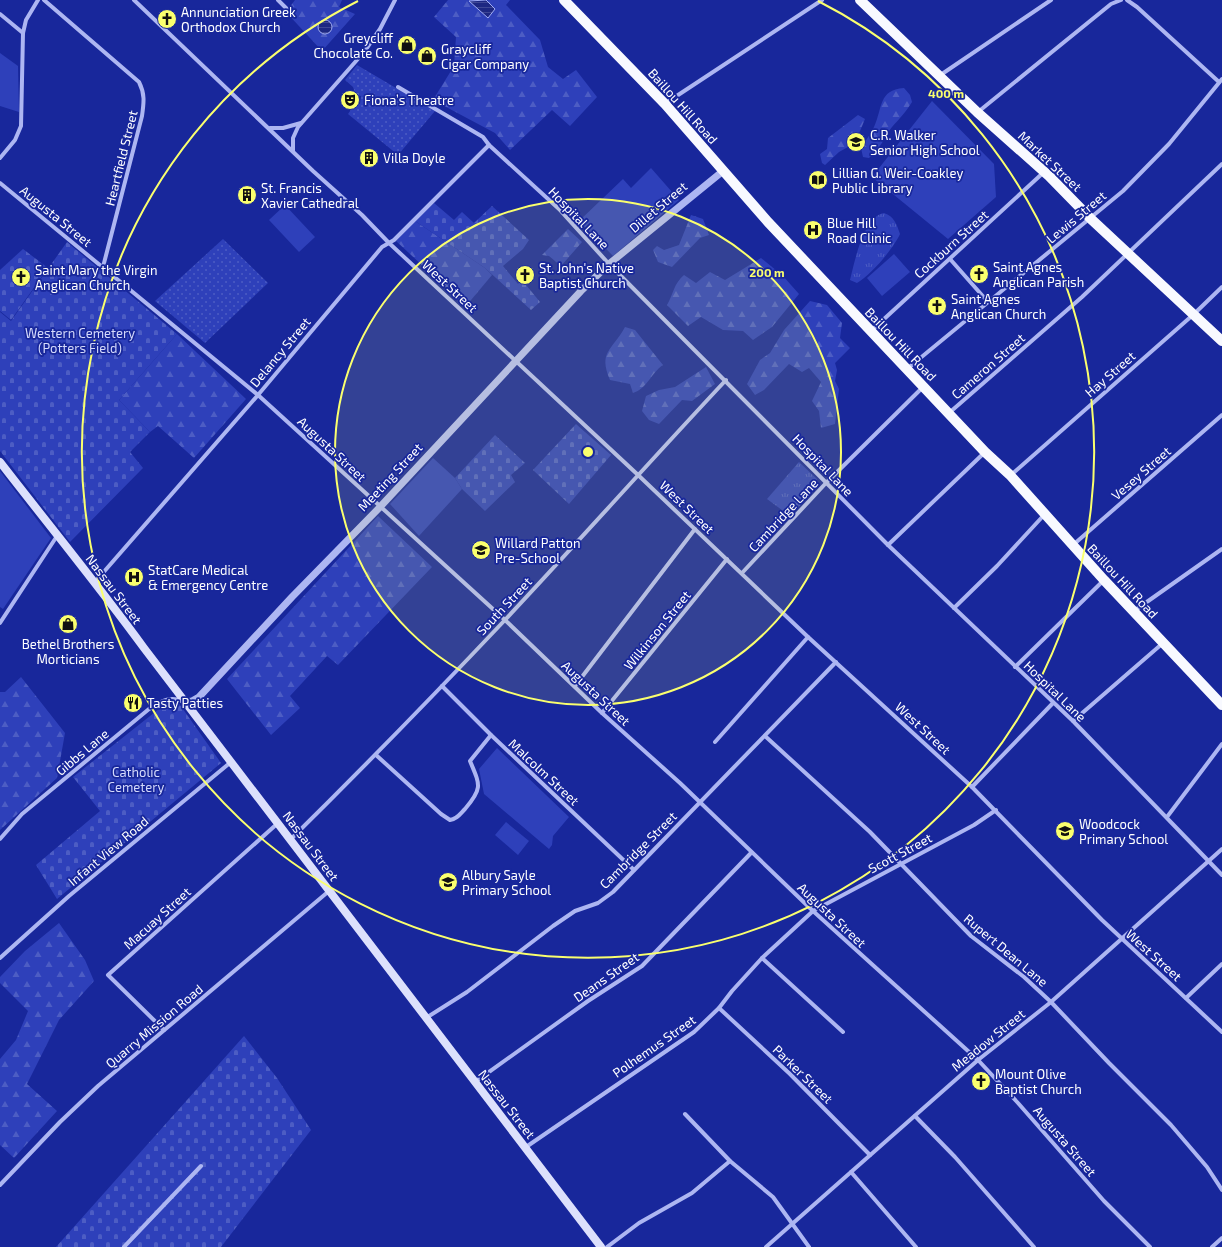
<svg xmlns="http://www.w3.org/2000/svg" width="1222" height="1247" viewBox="0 0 1222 1247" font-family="'Exo 2',sans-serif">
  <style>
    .grass { fill: #2e40ba }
    .forest { fill: url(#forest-firs) }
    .cemetery { fill: url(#cemetery-stones) }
    .park { fill: url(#park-tufts) }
    .garden { fill: url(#garden-dots) }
    .water { fill: url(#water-rules); stroke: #a0acf4 }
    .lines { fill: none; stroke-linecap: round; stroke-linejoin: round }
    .minor { stroke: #adb6f2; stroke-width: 4 }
    .tertiary { stroke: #adb6f2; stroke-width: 7 }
    .secondary { stroke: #dce0fc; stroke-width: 8 }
    .primary { stroke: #f8f9ff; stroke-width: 10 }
    .ring { fill: none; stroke: #faff6e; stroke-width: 2 }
    .labels { text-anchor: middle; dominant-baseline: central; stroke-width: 3.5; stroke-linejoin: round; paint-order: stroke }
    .poi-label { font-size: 13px; fill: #fff; stroke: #18279b; text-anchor: start }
    .street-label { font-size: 13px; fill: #fff; stroke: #18279b }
    .park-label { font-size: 13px; fill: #d5dafc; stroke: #18279b }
    .centre { fill: #faff6e; stroke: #18279b; stroke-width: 2 }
    .ring-label { font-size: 12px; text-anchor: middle; font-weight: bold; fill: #faff6e; stroke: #18279b; stroke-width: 3.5; stroke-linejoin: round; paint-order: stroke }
  </style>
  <defs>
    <pattern id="forest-firs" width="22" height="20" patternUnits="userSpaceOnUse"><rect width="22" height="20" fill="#2e40ba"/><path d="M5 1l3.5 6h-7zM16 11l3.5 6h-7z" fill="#4d5dc4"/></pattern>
    <pattern id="cemetery-stones" width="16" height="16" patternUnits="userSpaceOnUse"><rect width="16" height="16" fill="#2e40ba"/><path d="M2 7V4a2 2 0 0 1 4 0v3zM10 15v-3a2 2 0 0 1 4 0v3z" fill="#4d5dc4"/></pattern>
    <pattern id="park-tufts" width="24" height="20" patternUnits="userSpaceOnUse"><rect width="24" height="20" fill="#2e40ba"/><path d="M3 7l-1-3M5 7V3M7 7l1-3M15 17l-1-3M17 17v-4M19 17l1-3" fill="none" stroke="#4d5dc4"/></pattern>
    <pattern id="garden-dots" width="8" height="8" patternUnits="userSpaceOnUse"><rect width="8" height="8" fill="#2e40ba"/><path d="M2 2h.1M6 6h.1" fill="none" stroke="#4d5dc4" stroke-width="1.8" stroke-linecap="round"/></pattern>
    <pattern id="water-rules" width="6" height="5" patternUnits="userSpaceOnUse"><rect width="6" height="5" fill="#1d2782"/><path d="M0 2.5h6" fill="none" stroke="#3f4795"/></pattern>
  </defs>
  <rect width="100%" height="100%" fill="#18279b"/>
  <g class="grass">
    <path d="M0,53l18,13 1,46 -19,-6z"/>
    <path d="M932,101l62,63 2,33 -48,42 -76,-62z"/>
    <path d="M651,168l28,32 -66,56 -34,-35 44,-42 8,9z"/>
    <path d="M285,205l30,32 -16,15 -30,-32z"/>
    <path d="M894,254l16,18 -28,24 -15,-18z"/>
    <path d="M433,458l22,20 7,11 -43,47 -29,-32z"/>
    <path d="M0,471l51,67 -48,71 -3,-2z"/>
    <path d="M497,748l72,69 -16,19 -1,9 -3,4 -65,-55 -5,-25z"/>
    <path d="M506,822l23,19 -11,14 -23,-20z"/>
  </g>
  <g class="forest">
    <path d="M295,0h47l-3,7 16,7 -33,37 -36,-39z"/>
    <path d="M448,0h62l-4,5 34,35 8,27 15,12 13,-9 21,27 -27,29 -18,-16 -42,40 -15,-17 -62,-33 21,-34 2,-29 -22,-20z"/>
    <path d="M904,88l6,7 2,7c-6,10 -13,17 -20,25 -10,13 -9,19 -23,31l-6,-1 -2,-9c4,-7 10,-14 13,-21 9,-19 4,-37 30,-39z"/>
    <path d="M858,115l7,4 -10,24 -16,9 -14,13 -3,-2 -2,-9 7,-5 1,-11z"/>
    <path d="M691,215l12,4 6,16 -9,3 -28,29 -14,-5 -5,-12 4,-4 7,4 15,-5z"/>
    <path d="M415,221l70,47 7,7 -26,31 -70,-65z"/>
    <path d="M568,229l14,13 -21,24 -12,-10 -7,-1z"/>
    <path d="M761,258l22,18 16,18 -27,33 -19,13 -10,-9 -20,-1 -22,-13 -13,9 -21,-21c6,-10 7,-22 17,-30l12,8 14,-11 15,8z"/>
    <path d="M810,301l17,4 15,18 -2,15 10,10 -15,15 2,7 -2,11 4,8 -4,35 -14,4 -2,-17 -7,-10 9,-19 -12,-14 -7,4 -13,-8 -25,26 -9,5 -8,-11 13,-24 10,-7 14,-23z"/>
    <path d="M625,327l10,3 28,35c-12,8 -16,24 -30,28l-3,-9 -20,-4c-12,-29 2,-29 15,-53z"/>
    <path d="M177,334l69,65 -52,59 -36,-32 -8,6 -31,-32z"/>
    <path d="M706,367l9,17 -23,17 -10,-1 -23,24 -10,-4 -7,-9 4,-15 13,-6 16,-3z"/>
    <path d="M378,516l54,51 -94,98 -11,-9 -37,40 10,12 -29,27 -44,-56z"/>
    <path d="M21,677l44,56 -8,45 -57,52v-138h5z"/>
    <path d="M59,923l26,37 9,21 -35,39 -32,64 30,27 -43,47 -14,-13v-86l16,-19 12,-29 -28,-28v-6l25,-26z"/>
  </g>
  <g class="cemetery">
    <path d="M434,203l20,17 8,-8 12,11 18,-17 37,34 -6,9 -20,17 15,18 4,-4 18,22 -9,8 -46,-42 -70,-47z"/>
    <path d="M67,242l110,92 -58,66 31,32 -20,20 13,16 -73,74 -70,-91v-139l11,9z"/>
    <path d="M23,249l25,19 -37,52 -11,-9v-41z"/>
    <path d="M576,424l35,31 -42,49 -36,-34z"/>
    <path d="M495,435l30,28 -14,12 4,7 -30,29 -23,-22 -7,-11z"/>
    <path d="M169,701l9,1 43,61 -164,136 -21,-34 64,-54 -27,-34z"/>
    <path d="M244,1036l33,42 34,52 -90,117h-165z"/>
  </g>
  <g class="park">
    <path d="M884,213c10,3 13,12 16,21 -7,15 -29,41 -43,49l-7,-3c5,-19 13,-63 34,-67z"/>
    <path d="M799,462l18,17 -1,9 -26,28 -23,-17z"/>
  </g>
  <g class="garden">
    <path d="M357,65l78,46 -37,44 -50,-41 7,-10h5l1,-8 -5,-1 -3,-8 -8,-7z"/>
    <path d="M223,239l45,44 -63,60 -50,-42z"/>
  </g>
  <g class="water">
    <path d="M486,0l9,9 -7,9 -19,-17z"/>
    <circle cx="325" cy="27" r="7"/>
  </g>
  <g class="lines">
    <g class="minor">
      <path d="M44,0l95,82c6,12 5,20 3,34l-39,151"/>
      <path d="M134,0l179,171 49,44 27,28 248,231 171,163 164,150 130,133 120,112"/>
      <path d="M278,0l9,9"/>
      <path d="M1127,0l10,7 82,75"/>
      <path d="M0,14l23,19"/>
      <path d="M939,76l112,-76"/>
      <path d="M398,87l85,50 6,8 70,64 50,55 279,281 185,176 149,154"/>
      <path d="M666,103l156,-103"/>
      <path d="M978,112l133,-108 10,-4"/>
      <path d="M270,128h13l18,-5"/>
      <path d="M293,151v-13l5,-11 66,-75 16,-23 15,-29"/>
      <path d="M0,158l15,-18 6,-14 2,-93 3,-13 12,-20"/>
      <path d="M0,183l258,212 247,225 97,93 78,70 133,128 165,149 40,43 86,98 46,46"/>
      <path d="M950,259l38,43"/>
      <path d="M871,331l173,-159"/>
      <path d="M907,369l216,-178 46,-47 53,-65"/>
      <path d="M949,413l133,-116 140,-133"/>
      <path d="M1011,475l183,-161 28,-27"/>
      <path d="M888,545l96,-92"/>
      <path d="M1073,545l149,-130"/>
      <path d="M742,573l84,-90 97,-96"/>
      <path d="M95,582l163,-187 124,-148 12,-7 95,-95"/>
      <path d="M954,608l43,-42 47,-51"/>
      <path d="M1134,611l88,-62"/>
      <path d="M0,623l57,-87"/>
      <path d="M1015,667l88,-86"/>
      <path d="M442,686l49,49 143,135"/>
      <path d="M575,686l120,-157"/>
      <path d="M602,713l125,-154"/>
      <path d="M1073,721l90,-78"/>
      <path d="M765,736l105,96 101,104 53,41 27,25 58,61 62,62 36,42 15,23"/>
      <path d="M715,742l93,-105"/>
      <path d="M376,755l65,59 9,6c7,-1 10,-6 15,-11 18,-21 15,-24 5,-48l21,-26"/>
      <path d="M972,787l81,-84"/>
      <path d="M1167,817l55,-73"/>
      <path d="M0,839l22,-25 127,-105c12,-8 20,-13 34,-8"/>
      <path d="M291,839c72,-71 143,-144 213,-218 75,-80 147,-161 222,-241"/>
      <path d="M0,958l69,-62 162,-134"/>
      <path d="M762,958l81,74"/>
      <path d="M1186,998l36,-34"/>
      <path d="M719,1008l71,66 80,81"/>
      <path d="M426,1018l41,-26 86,-66 22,-15 23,-8 15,-11 223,-230"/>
      <path d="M164,1030l-56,-55 170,-152"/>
      <path d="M475,1082l113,-81 54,-35 109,-113"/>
      <path d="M685,1114l45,47 43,36 36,50"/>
      <path d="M915,1116l40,41 79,90"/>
      <path d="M526,1147l168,-115 25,-24 13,-17 30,-33 51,-47 161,-86 22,-15"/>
      <path d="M851,1172l65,75"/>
      <path d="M0,1185l60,-63 38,-36 231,-195"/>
      <path d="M124,1247l77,-81"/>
      <path d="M607,1247l32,-24 53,-30 38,-32"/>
      <path d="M766,1247l212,-187 73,-58 171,-153"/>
      <path d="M1212,1247l10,-9"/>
    </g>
    <path class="tertiary" d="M186,702l6,-1 7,-4 93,-100 88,-90 201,-216 28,-27 114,-93"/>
    <path class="secondary" d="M0,462c48,62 98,123 144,186l457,599"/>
    <g class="primary">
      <path d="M564,0l101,104 103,118 217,230 25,23 94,105 118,125"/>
      <path d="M860,0l117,112 72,64 42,43 131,122"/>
    </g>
  </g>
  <circle cx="588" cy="452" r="253" fill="#faff6e" fill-opacity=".12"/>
  <g class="ring">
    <circle cx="588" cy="452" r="253"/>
    <path d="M818 1A506 506 0 1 1 358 1"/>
  </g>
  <defs>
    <symbol id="church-disc" viewBox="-11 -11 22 22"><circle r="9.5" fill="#faff6e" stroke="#18279b"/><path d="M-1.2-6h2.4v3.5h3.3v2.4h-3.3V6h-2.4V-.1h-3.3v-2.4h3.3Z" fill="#111"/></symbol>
    <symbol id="shop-disc" viewBox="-11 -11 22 22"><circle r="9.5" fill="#faff6e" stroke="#18279b"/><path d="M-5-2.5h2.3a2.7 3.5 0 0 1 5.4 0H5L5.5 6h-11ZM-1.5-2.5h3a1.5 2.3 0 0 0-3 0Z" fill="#111"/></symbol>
    <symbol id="theatre-disc" viewBox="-11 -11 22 22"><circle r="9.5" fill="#faff6e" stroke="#18279b"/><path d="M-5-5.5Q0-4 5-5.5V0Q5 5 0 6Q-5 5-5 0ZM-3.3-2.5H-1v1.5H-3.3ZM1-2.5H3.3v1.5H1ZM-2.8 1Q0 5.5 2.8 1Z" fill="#111"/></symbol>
    <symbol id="school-disc" viewBox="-11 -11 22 22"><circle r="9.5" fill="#faff6e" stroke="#18279b"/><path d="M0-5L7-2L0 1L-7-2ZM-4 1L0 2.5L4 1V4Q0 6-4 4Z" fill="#111"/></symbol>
    <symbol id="building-disc" viewBox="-11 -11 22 22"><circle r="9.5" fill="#faff6e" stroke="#18279b"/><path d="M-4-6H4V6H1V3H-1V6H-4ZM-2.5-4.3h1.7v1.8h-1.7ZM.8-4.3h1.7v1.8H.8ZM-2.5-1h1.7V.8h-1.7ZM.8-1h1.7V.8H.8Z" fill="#111"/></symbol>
    <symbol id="library-disc" viewBox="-11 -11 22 22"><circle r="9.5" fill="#faff6e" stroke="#18279b"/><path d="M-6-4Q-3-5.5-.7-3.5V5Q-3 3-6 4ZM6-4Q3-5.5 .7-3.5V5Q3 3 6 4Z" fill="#111"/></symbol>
    <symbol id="hospital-disc" viewBox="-11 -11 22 22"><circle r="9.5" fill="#faff6e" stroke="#18279b"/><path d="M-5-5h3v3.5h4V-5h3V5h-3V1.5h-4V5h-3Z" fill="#111"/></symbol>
    <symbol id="restaurant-disc" viewBox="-11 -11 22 22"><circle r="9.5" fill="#faff6e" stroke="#18279b"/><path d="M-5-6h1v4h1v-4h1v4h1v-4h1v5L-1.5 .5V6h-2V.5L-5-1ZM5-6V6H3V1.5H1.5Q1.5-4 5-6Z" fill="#111"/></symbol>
  </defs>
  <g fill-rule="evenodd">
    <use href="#church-disc" x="156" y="8" width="22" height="22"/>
    <use href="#shop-disc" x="396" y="34" width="22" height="22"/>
    <use href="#shop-disc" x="416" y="45" width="22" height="22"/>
    <use href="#theatre-disc" x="339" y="89" width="22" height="22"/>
    <use href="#school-disc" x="845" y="131" width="22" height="22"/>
    <use href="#building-disc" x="358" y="147" width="22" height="22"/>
    <use href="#library-disc" x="807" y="169" width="22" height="22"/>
    <use href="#building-disc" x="236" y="184" width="22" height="22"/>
    <use href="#hospital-disc" x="802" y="219" width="22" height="22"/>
    <use href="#church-disc" x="968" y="263" width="22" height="22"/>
    <use href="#church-disc" x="514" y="264" width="22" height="22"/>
    <use href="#church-disc" x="10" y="266" width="22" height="22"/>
    <use href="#church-disc" x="926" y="295" width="22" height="22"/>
    <use href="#school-disc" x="470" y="539" width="22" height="22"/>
    <use href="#hospital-disc" x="123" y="566" width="22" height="22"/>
    <use href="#shop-disc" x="57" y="613" width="22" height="22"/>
    <use href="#restaurant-disc" x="122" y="692" width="22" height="22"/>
    <use href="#school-disc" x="1054" y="820" width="22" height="22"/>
    <use href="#school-disc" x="437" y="871" width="22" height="22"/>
    <use href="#church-disc" x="970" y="1070" width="22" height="22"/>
  </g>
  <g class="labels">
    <g class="poi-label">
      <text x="181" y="12">Annunciation Greek<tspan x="181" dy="15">Orthodox Church</tspan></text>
      <text x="393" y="38" text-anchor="end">Greycliff<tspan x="393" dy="15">Chocolate Co.</tspan></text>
      <text x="441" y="49">Graycliff<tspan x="441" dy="15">Cigar Company</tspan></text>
      <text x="364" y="100">Fiona’s Theatre</text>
      <text x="870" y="135">C.R. Walker<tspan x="870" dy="15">Senior High School</tspan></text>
      <text x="383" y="158">Villa Doyle</text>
      <text x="832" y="173">Lillian G. Weir-Coakley<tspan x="832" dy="15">Public Library</tspan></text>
      <text x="261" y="188">St. Francis<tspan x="261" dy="15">Xavier Cathedral</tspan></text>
      <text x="827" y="223">Blue Hill<tspan x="827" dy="15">Road Clinic</tspan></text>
      <text x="993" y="267">Saint Agnes<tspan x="993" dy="15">Anglican Parish</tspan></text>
      <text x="539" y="268">St. John's Native<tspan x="539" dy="15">Baptist Church</tspan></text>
      <text x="35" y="270">Saint Mary the Virgin<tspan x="35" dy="15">Anglican Church</tspan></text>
      <text x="951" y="299">Saint Agnes<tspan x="951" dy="15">Anglican Church</tspan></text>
      <text x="495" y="543">Willard Patton<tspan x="495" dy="15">Pre-School</tspan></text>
      <text x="148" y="570">StatCare Medical<tspan x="148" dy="15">&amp; Emergency Centre</tspan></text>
      <text x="68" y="644" text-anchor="middle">Bethel Brothers<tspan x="68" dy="15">Morticians</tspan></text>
      <text x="147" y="703">Tasty Patties</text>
      <text x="1079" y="824">Woodcock<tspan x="1079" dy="15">Primary School</tspan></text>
      <text x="462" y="875">Albury Sayle<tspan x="462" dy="15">Primary School</tspan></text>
      <text x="995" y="1074">Mount Olive<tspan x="995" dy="15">Baptist Church</tspan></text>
    </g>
    <g class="street-label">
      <text transform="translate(683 106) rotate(48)">Baillou Hill Road</text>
      <text transform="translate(121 158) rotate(-76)">Heartfield Street</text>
      <text transform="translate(1050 161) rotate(43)">Market Street</text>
      <text transform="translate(658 207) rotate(-40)">Dillet Street</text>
      <text transform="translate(56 216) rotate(39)">Augusta Street</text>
      <text transform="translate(1076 217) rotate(-40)">Lewis Street</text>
      <text transform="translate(579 218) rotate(46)">Hospital Lane</text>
      <text transform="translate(951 244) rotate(-42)">Cockburn Street</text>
      <text transform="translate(450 286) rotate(43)">West Street</text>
      <text transform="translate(901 344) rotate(46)">Baillou Hill Road</text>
      <text transform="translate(280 352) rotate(-50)">Delancy Street</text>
      <text transform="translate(988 366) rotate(-41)">Cameron Street</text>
      <text transform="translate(1110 374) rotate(-41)">Hay Street</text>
      <text transform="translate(332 449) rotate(43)">Augusta Street</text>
      <text transform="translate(823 465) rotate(46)">Hospital Lane</text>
      <text transform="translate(1141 473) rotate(-41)">Vesey Street</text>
      <text transform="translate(390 477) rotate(-47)">Meeting Street</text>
      <text transform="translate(687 507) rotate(44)">West Street</text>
      <text transform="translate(783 515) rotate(-47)">Cambridge Lane</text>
      <text transform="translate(1123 581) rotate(47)">Baillou Hill Road</text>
      <text transform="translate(114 589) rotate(53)">Nassau Street</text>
      <text transform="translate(504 606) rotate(-47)">South Street</text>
      <text transform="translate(657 630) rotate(-51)">Wilkinson Street</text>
      <text transform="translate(1055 691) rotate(44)">Hospital Lane</text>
      <text transform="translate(596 693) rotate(43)">Augusta Street</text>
      <text transform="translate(923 728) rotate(43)">West Street</text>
      <text transform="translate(82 752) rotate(-40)">Gibbs Lane</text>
      <text transform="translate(544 772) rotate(43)">Malcolm Street</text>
      <text transform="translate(311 846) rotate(53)">Nassau Street</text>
      <text transform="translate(638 850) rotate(-45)">Cambridge Street</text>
      <text transform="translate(108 851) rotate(-40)">Infant View Road</text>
      <text transform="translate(900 853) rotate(-28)">Scott Street</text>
      <text transform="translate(832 915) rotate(43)">Augusta Street</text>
      <text transform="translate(157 918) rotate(-42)">Macuay Street</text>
      <text transform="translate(1006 950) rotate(40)">Rupert Dean Lane</text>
      <text transform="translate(1154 955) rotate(42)">West Street</text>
      <text transform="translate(606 977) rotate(-35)">Deans Street</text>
      <text transform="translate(154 1026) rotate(-40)">Quarry Mission Road</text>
      <text transform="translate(988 1040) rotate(-39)">Meadow Street</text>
      <text transform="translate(654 1046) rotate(-35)">Polhemus Street</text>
      <text transform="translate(803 1074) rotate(44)">Parker Street</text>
      <text transform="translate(507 1104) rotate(52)">Nassau Street</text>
      <text transform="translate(1065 1141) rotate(49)">Augusta Street</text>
    </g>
    <g class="park-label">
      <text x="80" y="333">Western Cemetery<tspan x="80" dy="15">(Potters Field)</tspan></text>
      <text x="136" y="772">Catholic<tspan x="136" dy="15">Cemetery</tspan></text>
    </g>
  </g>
  <circle cx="588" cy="452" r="6" class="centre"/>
  <g class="ring-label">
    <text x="946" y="98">400 m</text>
    <text x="767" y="277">200 m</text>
  </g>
</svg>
